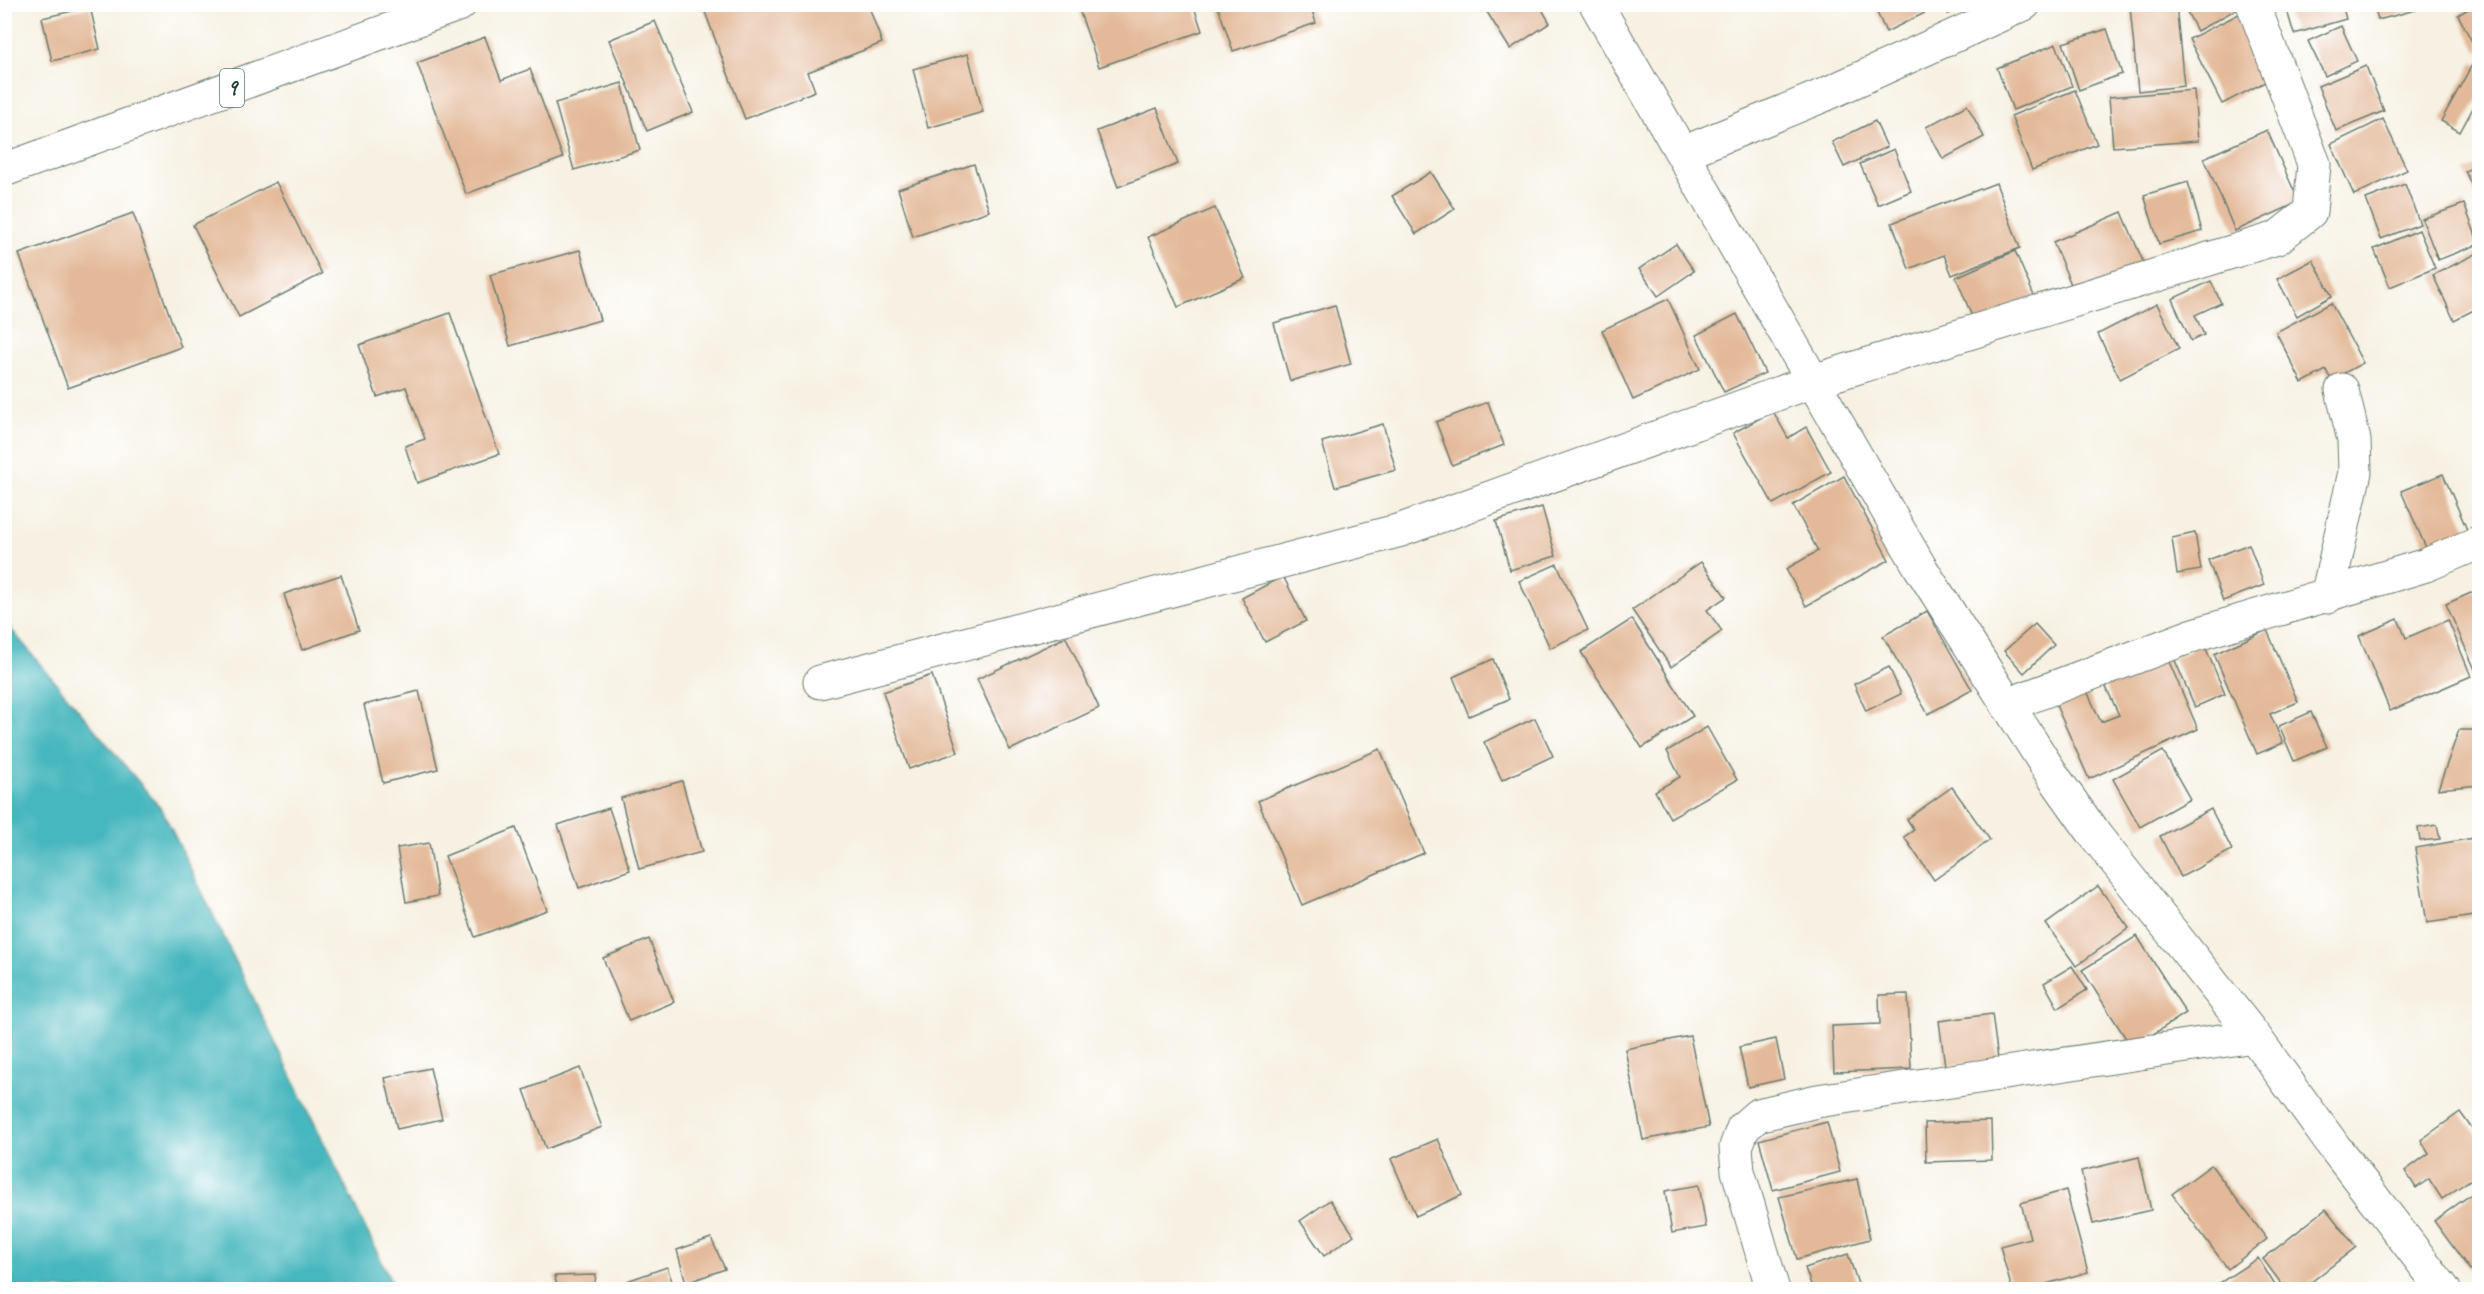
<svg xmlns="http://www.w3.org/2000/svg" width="2484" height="1294" viewBox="0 0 2484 1294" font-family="Caveat,sans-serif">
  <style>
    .water { fill: #47b7be; stroke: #337a79; stroke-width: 1.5 }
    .building { fill: #e3b999 }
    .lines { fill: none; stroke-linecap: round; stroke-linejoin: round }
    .minor-casing { stroke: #6a7c71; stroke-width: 35 }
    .highway-casing { stroke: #6a7c71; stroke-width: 35 }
    .minor { stroke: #fff; stroke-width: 33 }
    .highway { stroke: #fff; stroke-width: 33 }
    .labels { text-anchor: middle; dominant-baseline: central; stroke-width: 4.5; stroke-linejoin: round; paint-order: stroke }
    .shield { fill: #fff; stroke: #627771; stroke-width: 1.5 }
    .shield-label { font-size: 22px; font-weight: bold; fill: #1f3d34 }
  </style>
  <rect width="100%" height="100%" fill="#fff"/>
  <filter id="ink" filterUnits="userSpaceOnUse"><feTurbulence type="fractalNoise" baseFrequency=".0167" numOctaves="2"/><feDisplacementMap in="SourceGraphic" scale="12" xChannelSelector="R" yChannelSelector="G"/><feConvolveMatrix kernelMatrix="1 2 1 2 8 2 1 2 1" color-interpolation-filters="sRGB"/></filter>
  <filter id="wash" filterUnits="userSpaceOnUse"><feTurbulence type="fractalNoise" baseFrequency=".008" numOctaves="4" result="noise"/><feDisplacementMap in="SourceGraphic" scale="24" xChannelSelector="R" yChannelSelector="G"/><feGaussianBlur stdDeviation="1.35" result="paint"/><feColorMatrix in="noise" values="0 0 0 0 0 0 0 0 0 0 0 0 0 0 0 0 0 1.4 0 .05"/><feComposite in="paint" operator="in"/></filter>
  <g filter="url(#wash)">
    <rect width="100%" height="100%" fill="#f6f1e2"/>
    <path class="water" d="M5,622l157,188 233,479h-390z"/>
    <g id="blocks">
      <g class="building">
        <path d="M702,4h166l14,39 -74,29 7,19 -70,28z"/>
        <path d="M937,4h25v1l-22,8z"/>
        <path d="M1077,4h116l9,27 -103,36z"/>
        <path d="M1217,4h93l6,19 -83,28z"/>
        <path d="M1482,4h57l11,19 -40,26z"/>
        <path d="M1873,4h63l1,3 -51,25z"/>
        <path d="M1945,4h30v1l-27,9z"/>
        <path d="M2143,4h33l8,82 -46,5 -8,-85z"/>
        <path d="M2183,4h51l3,5 -40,22z"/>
        <path d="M2285,4h57l4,15 -52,15z"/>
        <path d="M2374,4h48l1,4 -45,12z"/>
        <path d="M2476,4h4v45l-3,2 -19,-36z"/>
        <path d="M90,7l10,42 -48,12 -10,-43z"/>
        <path d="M2245,11l32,65 -55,28 -33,-65z"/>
        <path d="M655,21l38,91 -46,19 -38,-91z"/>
        <path d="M2341,26l16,35 -32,15 -17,-35z"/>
        <path d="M2107,29l15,45 -43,16 -16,-47z"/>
        <path d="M485,37l16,43 29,-11 33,89 -97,36 -49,-131z"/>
        <path d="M2056,44l16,42 -59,24 -16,-42z"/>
        <path d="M968,54l15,58 -55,16 -15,-59z"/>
        <path d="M2473,63l7,3v29l-20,37 -19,-11z"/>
        <path d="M2366,66l18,45 -48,20 -18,-45z"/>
        <path d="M622,83l18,67 -66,20 -19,-67z"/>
        <path d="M2075,90l22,54 -65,26 -21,-54z"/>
        <path d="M2194,90l4,51 -85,6 -4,-50z"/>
        <path d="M1967,105l17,32 -41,22 -17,-32z"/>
        <path d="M1157,108l21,56 -60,23 -21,-56z"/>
        <path d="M2383,119l24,51 -53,25 -23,-51z"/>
        <path d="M1875,121l12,26 -43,20 -12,-25z"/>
        <path d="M2267,130l32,72 -64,29 -31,-73z"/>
        <path d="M1894,149l17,42 -33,14 -18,-41z"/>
        <path d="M974,164l15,47 -76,26 -15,-48z"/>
        <path d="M2480,164v40l-15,-33z"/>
        <path d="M1431,172l24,37 -39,25 -24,-38z"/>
        <path d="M276,182l46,92 -83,43 -46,-92z"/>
        <path d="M2188,182l14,49 -43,13 -15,-49z"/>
        <path d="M1996,183l24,65 -68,27 -8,-20 -35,14 -17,-46z"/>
        <path d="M2405,184l15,40 -39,15 -15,-40z"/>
        <path d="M2464,204l15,40 -41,16 -16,-41z"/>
        <path d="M1215,208l30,70 -67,29 -30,-70z"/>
        <path d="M2122,212l23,54 -69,30 -23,-54z"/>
        <path d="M133,213l48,134 -113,41 -49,-134z"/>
        <path d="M2419,230l16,38 -45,19 -16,-38z"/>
        <path d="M1676,244l18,27 -36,25 -19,-27z"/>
        <path d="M580,250l20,70 -90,26 -20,-71z"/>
        <path d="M2015,251l22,52 -60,26 -21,-52z"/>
        <path d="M2480,252v55l-26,13 -21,-45z"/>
        <path d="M2313,260l19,36 -35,20 -20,-37z"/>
        <path d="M2211,281l10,22 -26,12 9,20 -13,6 -19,-42z"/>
        <path d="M1668,299l32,70 -67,31 -31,-70z"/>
        <path d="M2331,303l32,60 -32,17 -5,-10 -24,13 -26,-51z"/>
        <path d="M2157,304l22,45 -59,30 -22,-45z"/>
        <path d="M1335,305l16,59 -61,17 -16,-58z"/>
        <path d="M450,313l49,141 -82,29 -12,-37 20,-7 -19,-52 -29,10 -18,-52z"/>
        <path d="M1737,314l28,59 -41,19 -28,-57z"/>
        <path d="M1488,402l16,43 -52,20 -16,-43z"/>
        <path d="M1773,411l15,27 18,-11 25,45 -58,32 -40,-71z"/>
        <path d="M1383,424l13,46 -61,17 -13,-45z"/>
        <path d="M2443,474l25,58 -41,18 -26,-59z"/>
        <path d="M1844,476l45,84 -83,46 -20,-37 32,-18 -25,-46z"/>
        <path d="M1542,507l14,49 -46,14 -14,-49z"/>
        <path d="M2195,533l6,37 -24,4 -5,-36z"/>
        <path d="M2249,544l15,41 -41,16 -15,-41z"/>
        <path d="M1701,562l25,35 -19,13 15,21 -51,36 -39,-57z"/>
        <path d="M1557,564l31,66 -38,18 -31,-67z"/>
        <path d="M341,575l18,55 -57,20 -18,-56z"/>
        <path d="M1283,576l23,45 -41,21 -23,-44z"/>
        <path d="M2480,589v84l-3,1 -31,-70z"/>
        <path d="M1927,611l45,79 -44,24 -45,-78z"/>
        <path d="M1632,619l61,97 -51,32 -61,-96z"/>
        <path d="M2398,619l8,19 42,-18 23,56 -81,35 -31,-75z"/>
        <path d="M2035,624l19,21 -30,28 -20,-22z"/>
        <path d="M2267,630l31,72 -28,12 13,29 -26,11 -43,-100z"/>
        <path d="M1066,637l33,71 -89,42 -33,-71z"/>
        <path d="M2204,644l21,50 -30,13 -21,-49z"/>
        <path d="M2167,657l31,72 -109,50 -34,-76 31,-14 15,33 18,-7 -14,-30z"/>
        <path d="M1493,659l16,40 -40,17 -16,-39z"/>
        <path d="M1889,667l12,27 -35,17 -12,-27z"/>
        <path d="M932,675l26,77 -49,17 -26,-77z"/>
        <path d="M419,691l19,78 -55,14 -19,-78z"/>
        <path d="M2311,712l16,35 -33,14 -15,-35z"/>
        <path d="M1535,718l18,38 -51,24 -18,-38z"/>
        <path d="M1707,727l30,53 -67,38 -15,-27 25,-14 -13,-26z"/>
        <path d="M2459,730h21v55l-42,4z"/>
        <path d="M1380,749l44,104 -122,52 -44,-104z"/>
        <path d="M2163,751l27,48 -50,28 -27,-48z"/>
        <path d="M682,781l20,71 -63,17 -18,-71z"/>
        <path d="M1952,787l38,53 -56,40 -30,-43 10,-7 -7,-11z"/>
        <path d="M609,808l21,62 -51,18 -21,-63z"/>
        <path d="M2211,809l21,41 -51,27 -21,-41z"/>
        <path d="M2437,825l3,14 -20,2 -2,-13z"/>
        <path d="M516,828l31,82 -72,27 -30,-81z"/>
        <path d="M2480,837v78l-53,8 -12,-75z"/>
        <path d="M429,843l9,53 -32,6 -9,-54z"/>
        <path d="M2098,886l31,42 -53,38 -30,-42z"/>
        <path d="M2137,936l49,77 -54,35 -50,-78z"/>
        <path d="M649,939l25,63 -45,19 -26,-63z"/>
        <path d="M2072,966l15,24 -29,18 -14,-25z"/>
        <path d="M1908,994l3,75 -77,3 -2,-46 48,-2 -1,-29z"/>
        <path d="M1992,1014l6,45 -53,7 -6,-45z"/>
        <path d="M1690,1036l19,91 -66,13 -18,-91z"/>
        <path d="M1776,1039l8,40 -36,8 -9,-40z"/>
        <path d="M430,1068l12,51 -45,10 -12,-51z"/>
        <path d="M580,1068l22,59 -56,22 -22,-59z"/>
        <path d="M2460,1112l20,28v33l-38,26 -13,-20 -13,9 -11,-17 24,-18 -8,-13z"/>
        <path d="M1991,1121l1,39 -66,2 -1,-39z"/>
        <path d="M1827,1122l13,50 -67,18 -14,-50z"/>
        <path d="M1438,1139l24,56 -46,21 -25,-57z"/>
        <path d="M2139,1157l12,53 -58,14 -12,-53z"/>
        <path d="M2211,1165l56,74 -39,30 -56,-75z"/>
        <path d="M1857,1179l13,60 -73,20 -18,-62z"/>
        <path d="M1699,1185l7,42 -34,6 -7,-42z"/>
        <path d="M2480,1188v75l-10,7 -36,-49z"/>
        <path d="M2066,1190l22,82 -63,18h-13l-12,-44 30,-8 -9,-35z"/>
        <path d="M1330,1200l24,35 -30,21 -24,-35z"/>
        <path d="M2326,1209l30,38 -55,43h-15l-23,-31z"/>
        <path d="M711,1238l14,31 -39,14 -9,-33z"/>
        <path d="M1848,1254l12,36h-47l-8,-22z"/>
        <path d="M2258,1258l20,32h-69z"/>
        <path d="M667,1267l8,23h-45l-3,-9z"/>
        <path d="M596,1275l-2,15h-35l-5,-14z"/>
      </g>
    </g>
  </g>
  <g filter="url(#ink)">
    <use href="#blocks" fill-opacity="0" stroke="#6a7c71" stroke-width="1.5"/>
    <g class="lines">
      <defs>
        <g id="minor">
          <path d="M1596,4l324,563 133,209 42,59 159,201 81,112 109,142"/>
          <path d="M1683,153l141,-58 200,-91"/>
          <path d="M2327,597l28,-125 -1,-32 -12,-50"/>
          <path d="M820,682l581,-152 412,-149 464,-143 33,-26 4,-48 -61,-160"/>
          <path d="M2007,705l187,-70 232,-70 54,-23"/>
          <path d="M1773,1290l-35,-119 -2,-24 7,-19 15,-13 59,-14 437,-65"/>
        </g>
        <path id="highway" d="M4,170l456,-166"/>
      </defs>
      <use href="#minor" class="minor-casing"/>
      <use href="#highway" class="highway-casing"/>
      <use href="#minor" class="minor"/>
      <use href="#highway" class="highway"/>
    </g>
  </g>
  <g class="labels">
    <rect class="shield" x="220" y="69" width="24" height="38" rx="4.5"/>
    <g class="shield-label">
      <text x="232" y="88">9</text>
    </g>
  </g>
  <rect width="2484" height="1294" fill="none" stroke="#fff" stroke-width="24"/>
</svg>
